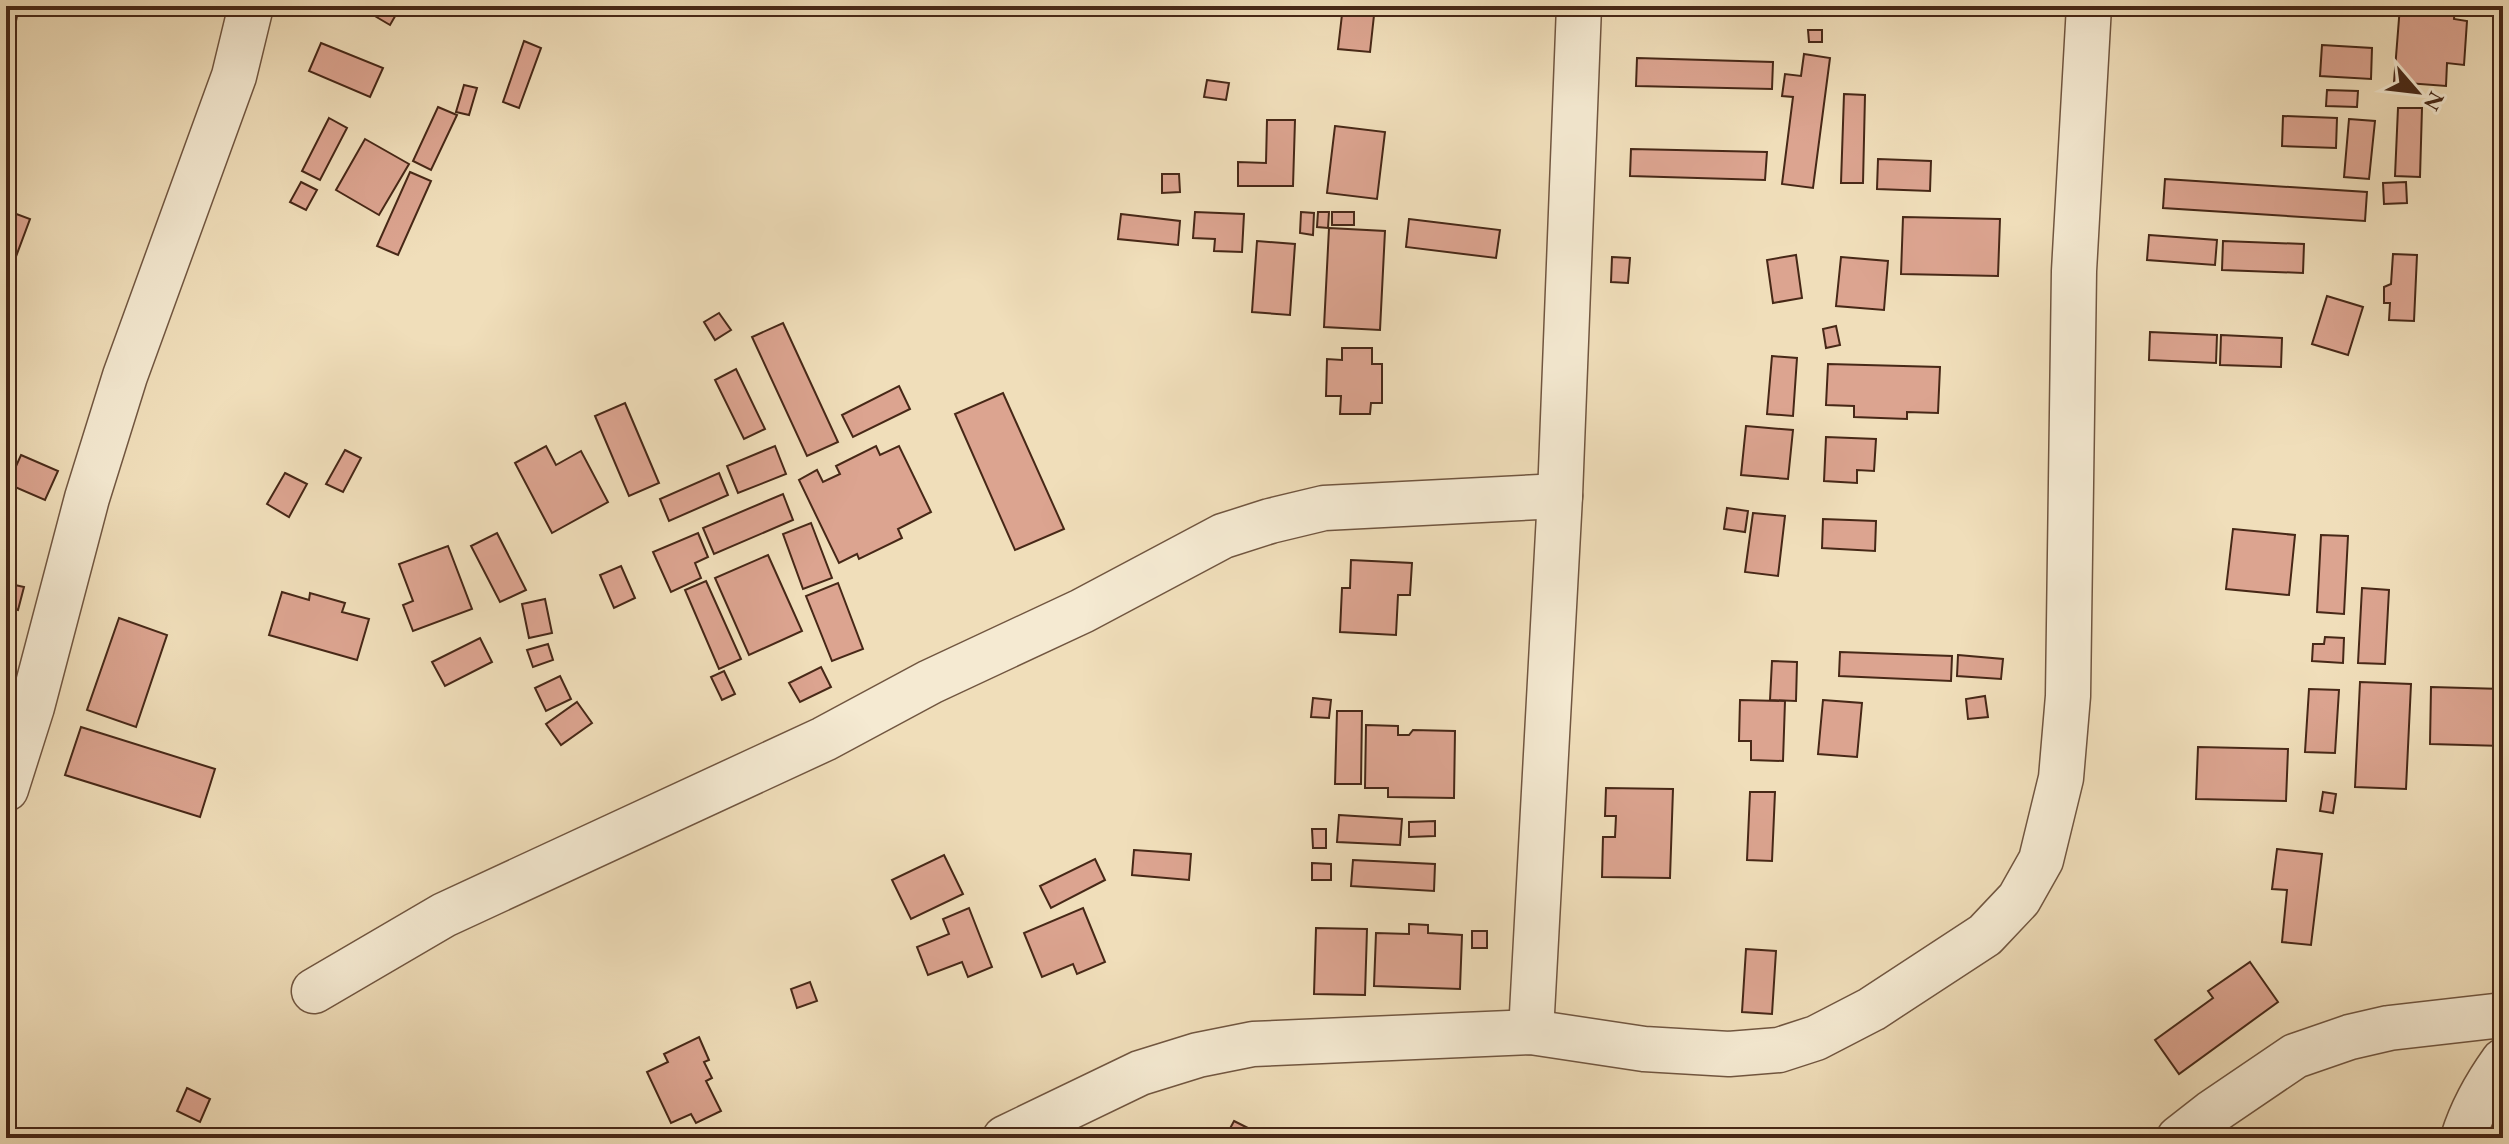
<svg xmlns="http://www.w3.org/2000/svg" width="2509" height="1144" viewBox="0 0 2509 1144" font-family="'EB Garamond',serif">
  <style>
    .building { fill: #dca490; stroke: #472817; stroke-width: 2 }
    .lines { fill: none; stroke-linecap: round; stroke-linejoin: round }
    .minor-casing { stroke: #715640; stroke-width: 47 }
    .minor { stroke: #f5ead2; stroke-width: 44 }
  </style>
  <rect width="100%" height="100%" fill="#f0deba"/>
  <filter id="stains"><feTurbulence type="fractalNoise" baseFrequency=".0025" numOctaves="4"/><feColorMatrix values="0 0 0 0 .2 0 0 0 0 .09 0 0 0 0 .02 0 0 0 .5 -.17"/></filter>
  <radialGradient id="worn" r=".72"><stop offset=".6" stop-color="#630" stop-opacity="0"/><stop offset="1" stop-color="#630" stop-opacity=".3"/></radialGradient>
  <g class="building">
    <path d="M6,6h13l-4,20 -9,-2z"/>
    <path d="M372,6h29l-11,19 -22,-13z"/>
    <path d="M1343,6h32l-5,46 -32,-3z"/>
    <path d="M2400,6h55l-1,13 13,2 -3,44 -17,-2 -1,23 -52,-4z"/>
    <path d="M1808,30h14v12h-13z"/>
    <path d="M524,41l17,7 -22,60 -16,-6z"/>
    <path d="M321,43l62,25 -13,29 -61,-26z"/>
    <path d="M2322,45l50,3 -1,31 -51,-3z"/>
    <path d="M1804,54l26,4 -17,130 -31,-4 11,-87 -11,-1 3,-22 16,2z"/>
    <path d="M1637,58l136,4 -1,27 -136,-3z"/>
    <path d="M1207,80l22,3 -3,17 -22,-3z"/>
    <path d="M464,85l13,3 -8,27 -13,-3z"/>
    <path d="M2327,90l31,1 -1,16 -31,-1z"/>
    <path d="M1844,94l21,1 -2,88h-22z"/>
    <path d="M438,107l19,8 -26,55 -18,-9z"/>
    <path d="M2398,108h24l-2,69 -25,-1z"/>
    <path d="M2283,116l54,2 -1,30 -54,-2z"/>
    <path d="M329,118l18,10 -27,52 -18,-9z"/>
    <path d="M2349,119l26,2 -6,58 -25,-2z"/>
    <path d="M1267,120h28l-2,66h-55v-24l28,1z"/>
    <path d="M1335,126l50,6 -8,67 -50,-6z"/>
    <path d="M365,139l44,25 -30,51 -43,-25z"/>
    <path d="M1631,149l136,3 -2,28 -135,-4z"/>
    <path d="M1878,159l53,2 -1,30 -53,-2z"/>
    <path d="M410,172l21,9 -33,74 -21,-9z"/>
    <path d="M1162,174h17l1,18 -18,1z"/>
    <path d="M2165,179l202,13 -2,29 -202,-13z"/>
    <path d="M301,182l16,8 -11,20 -16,-8z"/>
    <path d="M2406,182l1,21 -23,1 -1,-21z"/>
    <path d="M11,212l19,7 -22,59h-2v-51z"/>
    <path d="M1195,212l49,2 -2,38 -28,-1 1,-12 -22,-1z"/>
    <path d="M1301,212l13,1 -1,22 -13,-2z"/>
    <path d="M1318,212h11l-1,16 -11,-1z"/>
    <rect x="1332" y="212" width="22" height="13"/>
    <path d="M1121,214l59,7 -2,24 -60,-6z"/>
    <path d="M1903,217l97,2 -2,57 -97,-2z"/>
    <path d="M1409,219l91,11 -4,28 -90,-11z"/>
    <path d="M1329,228l56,3 -5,99 -56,-3z"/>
    <path d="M2149,235l68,5 -2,25 -68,-5z"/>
    <path d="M1257,241l38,3 -5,71 -38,-3z"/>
    <path d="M2223,241l81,3 -1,29 -81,-3z"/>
    <path d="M2393,254l24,1 -3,66 -25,-1 1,-17h-6v-16l7,-3z"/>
    <path d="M1796,255l6,43 -29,5 -6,-43z"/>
    <path d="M1612,257l18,1 -2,25 -17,-1z"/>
    <path d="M1841,257l47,4 -4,49 -48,-4z"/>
    <path d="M2327,296l36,11 -15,48 -36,-11z"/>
    <path d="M719,313l12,17 -16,10 -11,-18z"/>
    <path d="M783,323l55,119 -31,14 -55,-119z"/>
    <path d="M1836,326l4,19 -14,3 -3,-19z"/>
    <path d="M2150,332l67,3 -1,28 -67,-3z"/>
    <path d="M2221,335l61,3 -1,29 -61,-2z"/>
    <path d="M1342,348h30v16h10v39h-11l-1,11h-30l1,-18h-15l1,-37 15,1z"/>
    <path d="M1772,356l25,2 -4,58 -26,-2z"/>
    <path d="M1828,364l112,3 -2,46 -31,-1v7l-53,-2v-11l-28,-1z"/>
    <path d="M736,369l29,60 -21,10 -29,-59z"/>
    <path d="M899,386l11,23 -57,28 -11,-22z"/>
    <path d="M1003,393l61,136 -49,21 -60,-136z"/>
    <path d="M625,403l34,80 -30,13 -34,-80z"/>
    <path d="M1746,426l47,4 -5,49 -47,-4z"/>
    <path d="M1826,437l50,2 -2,32 -17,-1v13l-33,-2z"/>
    <path d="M546,446l10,19 25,-14 27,51 -56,31 -37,-70z"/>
    <path d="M775,446l11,28 -48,19 -11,-27z"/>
    <path d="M876,446l4,9 19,-9 32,66 -33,17 4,9 -43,21 -2,-5 -18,9 -40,-83 18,-10 6,12 17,-8 -4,-8z"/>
    <path d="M345,450l16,8 -18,34 -17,-8z"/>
    <path d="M21,455l37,16 -13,29 -37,-16z"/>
    <path d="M285,473l22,11 -18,33 -22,-13z"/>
    <path d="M719,473l9,22 -59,26 -9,-22z"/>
    <path d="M783,494l10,26 -79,34 -11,-26z"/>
    <path d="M1727,508l21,3 -3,21 -21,-3z"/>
    <path d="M1753,513l32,3 -7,60 -33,-4z"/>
    <path d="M1823,519l53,2 -1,30 -53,-3z"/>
    <path d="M811,523l21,55 -29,11 -20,-55z"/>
    <path d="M2233,529l62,6 -6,60 -63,-6z"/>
    <path d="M497,533l29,57 -26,12 -29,-56z"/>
    <path d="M698,533l10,24 -13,6 6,15 -30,14 -18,-40z"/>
    <path d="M2321,535l27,1 -4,78 -27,-2z"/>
    <path d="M448,546l24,63 -59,22 -10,-26 10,-4 -14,-37z"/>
    <path d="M768,555l34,76 -53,24 -34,-77z"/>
    <path d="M1351,560l61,3 -2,32h-12l-2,40 -56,-3 2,-44h8z"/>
    <path d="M621,566l14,32 -21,10 -14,-33z"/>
    <path d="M706,581l35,78 -22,10 -34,-79z"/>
    <path d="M6,583l18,4 -6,23 -12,-3z"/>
    <path d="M838,583l25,66 -31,12 -26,-65z"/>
    <path d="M2362,588l27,2 -4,74 -27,-1z"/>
    <path d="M282,592l27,8 1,-7 35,10 -3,9 27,7 -12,41 -88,-25z"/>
    <path d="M545,599l7,34 -23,5 -7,-34z"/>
    <path d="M119,618l48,17 -31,92 -49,-17z"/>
    <path d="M2325,637l19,1 -1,25 -31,-2 1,-17h11z"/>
    <path d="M480,638l12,24 -47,24 -13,-24z"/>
    <path d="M548,644l5,16 -20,7 -6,-17z"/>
    <path d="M1840,652l112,4 -1,25 -112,-5z"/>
    <path d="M1958,655l45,4 -2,20 -44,-3z"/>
    <path d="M1772,661l25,1 -1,39 -26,-1z"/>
    <path d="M821,667l10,20 -31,15 -11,-19z"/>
    <path d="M724,671l11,23 -13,6 -11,-23z"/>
    <path d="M560,676l11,23 -25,12 -11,-23z"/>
    <path d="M2360,682l51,2 -5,105 -51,-2z"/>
    <path d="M2431,687l72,2v57l-73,-2z"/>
    <path d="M2309,689l30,1 -4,63 -30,-1z"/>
    <path d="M1985,696l3,21 -20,2 -2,-20z"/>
    <path d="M1313,698l18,2 -2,18 -18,-1z"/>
    <path d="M1740,700l45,1 -2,60 -32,-1v-19h-12z"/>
    <path d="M1823,700l39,3 -5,54 -39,-3z"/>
    <path d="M577,702l15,21 -31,22 -15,-21z"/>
    <path d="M1337,711h25l-1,73h-26z"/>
    <path d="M1366,725l32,1v9h11l4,-5 42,1 -1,67 -66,-1v-9h-23z"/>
    <path d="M81,727l134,42 -15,48 -135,-42z"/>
    <path d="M2198,747l90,2 -2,52 -90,-2z"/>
    <path d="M1606,788l67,1 -3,89 -68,-1 1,-40h12l1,-21h-11z"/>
    <path d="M1750,792h25l-3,69 -25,-1z"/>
    <path d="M2323,792l13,2 -3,19 -13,-2z"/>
    <path d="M1339,815l63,4 -2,26 -63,-3z"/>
    <path d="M1435,821v15l-26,1v-15z"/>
    <path d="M1312,829h14v19h-13z"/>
    <path d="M2277,849l45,5 -11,91 -29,-3 5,-52 -15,-1z"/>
    <path d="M1134,850l57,4 -2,26 -57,-5z"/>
    <path d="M944,855l19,39 -52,25 -19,-39z"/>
    <path d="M1095,859l10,21 -54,28 -11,-22z"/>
    <path d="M1353,860l82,4 -1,27 -83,-5z"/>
    <path d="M1312,863l19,1v16h-19z"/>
    <path d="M969,908l23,59 -24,10 -6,-15 -34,13 -11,-28 32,-13 -6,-15z"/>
    <path d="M1083,908l22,54 -28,12 -4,-10 -31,13 -18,-44z"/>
    <path d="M1409,924l19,1v8l34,2 -2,54 -86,-3 2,-53 33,1z"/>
    <path d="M1316,928l51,1 -2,66 -51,-1z"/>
    <rect x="1472" y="931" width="15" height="17"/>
    <path d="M1746,949l30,2 -4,63 -30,-2z"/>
    <path d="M2250,962l28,40 -99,72 -24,-34 58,-42 -5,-7z"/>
    <path d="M810,982l7,19 -20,7 -6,-19z"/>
    <path d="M699,1037l10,23 -5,2 8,16 -6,3 15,30 -25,12 -5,-9 -20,9 -24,-51 21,-10 -4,-8z"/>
    <path d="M187,1088l23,11 -10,23 -23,-11z"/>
    <path d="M1234,1121l14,7 -5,10 -17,-2z"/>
  </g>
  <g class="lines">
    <defs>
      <g id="minor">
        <path d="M6,789l26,-82 55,-209 38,-122 109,-300 17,-70"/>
        <path d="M314,991l130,-76 380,-176 106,-57 152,-71 141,-75 47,-15 54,-13 236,-12"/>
        <path d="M1531,1032l29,-536 19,-490"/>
        <path d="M1005,1138l135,-65 58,-18 55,-11 278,-12 113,17 85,5 50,-4 37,-12 56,-29 113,-74 34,-36 22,-39 20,-82 7,-82 6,-425 15,-265"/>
        <path d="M2179,1138l32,-25 84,-57 55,-19 39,-9 114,-13"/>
        <path d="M2463,1138c9,-29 22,-52 40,-77"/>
      </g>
    </defs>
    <use href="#minor" class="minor-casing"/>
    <use href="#minor" class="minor"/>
  </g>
  <rect width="2509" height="1144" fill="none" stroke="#f0deba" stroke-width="32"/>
  <rect x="8" y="8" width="2493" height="1128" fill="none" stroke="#472817" stroke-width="4"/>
  <rect x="16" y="16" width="2477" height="1112" fill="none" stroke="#472817" stroke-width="2"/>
  <g transform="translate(2417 92) rotate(118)" stroke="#f5ead2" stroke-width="6" paint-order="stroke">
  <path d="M0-6L14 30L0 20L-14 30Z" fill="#472817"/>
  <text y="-12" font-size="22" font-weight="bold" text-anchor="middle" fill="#472817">N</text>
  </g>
  <rect width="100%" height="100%" filter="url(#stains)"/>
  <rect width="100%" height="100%" fill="url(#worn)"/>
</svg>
